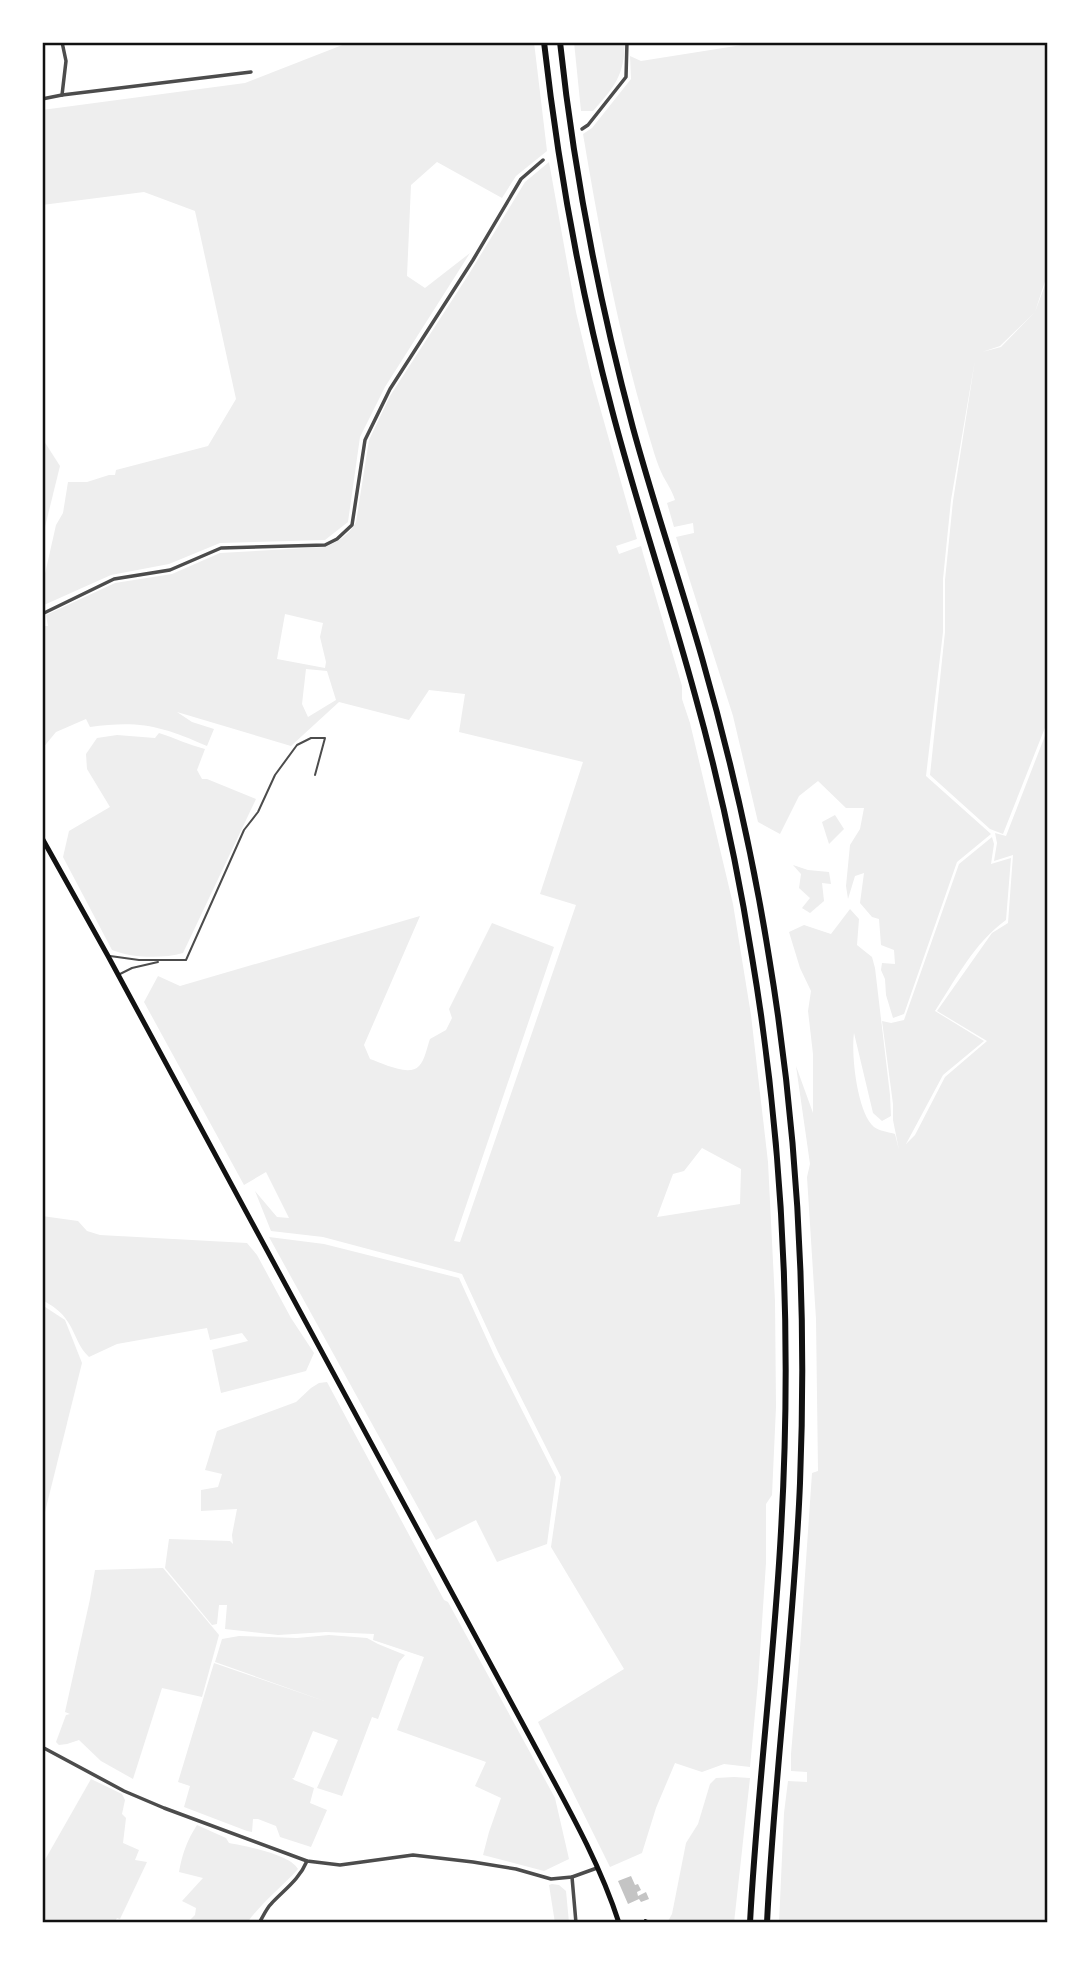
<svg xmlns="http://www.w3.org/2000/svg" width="1090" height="1965" viewBox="0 0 1090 1965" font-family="'Alegreya Sans',sans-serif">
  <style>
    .green { fill: #eee; fill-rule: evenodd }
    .building { fill: #c4c4c4 }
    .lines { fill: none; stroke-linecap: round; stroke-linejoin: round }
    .path { stroke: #111; stroke-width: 2 }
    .service { stroke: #4c4c4c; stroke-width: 2 }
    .minor { stroke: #4c4c4c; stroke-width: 3.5 }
    .primary { stroke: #111; stroke-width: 5 }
    .motorway { stroke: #111; stroke-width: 6 }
    .neatline { fill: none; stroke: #111; stroke-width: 2.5 }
  </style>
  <rect width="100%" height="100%" fill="#fff"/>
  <g class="green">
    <path d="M350,42h184l13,109 -31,25 -14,22 -65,-36 -26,23 -4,91 18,12 45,-35 -85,134 -25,50 -12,85 -23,18 -105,3 -51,21 -58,11 -67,30 -2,-18 14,-62 7,-12 5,-31h19l22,-7h6l1,-5 92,-24 28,-47 -41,-188 -51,-19 -102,13v-95l203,-27z"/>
    <path d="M574,42h51c-1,34 -10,44 -32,69h-12z"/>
    <path d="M761,42h287v230l-13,40 -35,34 -18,6 19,-5 34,-35 13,-35v443l-45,114 -13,-5 -60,-54 15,-143v-52l8,-79 22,-141 -24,140 -8,79v53l-17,144 65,58 -34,28 -53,152 -11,4 -7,-23 -1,-16 -4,-9 1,-7 13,1 -1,-14 -13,-5 -2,-26 -7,-2 -12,-14 4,-30 -9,3 -7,23 -2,-13 4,-41 10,-16 4,-21h-18l-28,-27 -19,15 -19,38 -22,-12 -25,-106 -57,-179 18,-4 -1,-10 -19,4 -7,-24 8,-3c-3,-9 -7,-15 -12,-24 -6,-12 -10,-27 -14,-40 -30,-99 -49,-201 -66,-302l9,-6 39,-49 -1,-23 11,5z"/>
    <path d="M549,162l27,150 16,67 45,160 -21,7 3,8 22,-8 3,11 38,129v13l8,24 43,181 18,111 17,147 7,139 1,106 -4,88 -6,9v59l-8,119 -8,85 -26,-3 -22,8 -27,-9 -19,45 -14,45 -32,14 -72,-145 86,-53 -73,-122 10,-70 -63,-125 -36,-78 -139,-37 -52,-6 -16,-40 22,26 12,1 -23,-46 -22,13 -100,-183 14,-26 22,10 240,-70 -56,129 6,14c12,4 39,18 49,7 6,-6 8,-19 11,-27l16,-9 6,-12 -3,-9 43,-86 62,24 -100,294 6,1 116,-337 -36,-11 43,-132 -124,-30 6,-38 -36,-4 -20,30 -70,-18 -48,44 -114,-34 15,10 22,7 -7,17c-45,-20 -68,-26 -117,-19l-4,-8 -30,13 -14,17v-123h6l-2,-11 69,-32 57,-9 48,-21 105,-6c13,-5 24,-12 31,-25l13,-82 21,-44 79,-122 56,-92zM285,614l38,9 -3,14 6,25 -1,6 -48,-9zM306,669l21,2 9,29 -28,17 -6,-13zM702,1148l39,21 -1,35 -83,13 16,-43 11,-3z"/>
    <path d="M42,438l18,28 -18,73z"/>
    <path d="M1048,728v1195h-269l5,-110 4,-32 19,1v-10l-16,-1v-17l9,-106 12,-175 6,-2 -2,-152 -9,-142 3,-13 -14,-98 17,47v-59l-5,-43 3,-20 -11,-23 -11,-36 15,-7 27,9 19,-25 9,10 -2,26 15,12 3,11 15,127 1,21 -9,5 -9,-8 -19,-80c-3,21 3,79 20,94 5,4 15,5 21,7l4,16 -6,-30v-16l-11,-83 9,2 13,-3 55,-156 33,-27 2,7 -3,20 20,-6 -5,62c-32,23 -50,59 -71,91l49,30 -41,34 -37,69 9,-9 30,-58 42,-36 -50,-30 55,-78 16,-10 5,-68 -19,6 3,-18 -2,-10 11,3z"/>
    <path d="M159,733c16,5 30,12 46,16l-8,21 5,9h5l49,20 -73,154c-21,6 -51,5 -71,-3l-49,-93 6,-26 41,-24 -23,-38 -1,-15 11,-16 20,-3 38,3z"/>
    <path d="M835,815l9,14 -15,15 -7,-22z"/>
    <path d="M793,865l15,5 21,2 2,12 -9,-1 2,18 -14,12 -8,-5 8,-10 -11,-10 2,-14z"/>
    <path d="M42,1216l36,5 9,10 13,4 147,8 10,12 34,63 23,35 -8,18 -85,22 -9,-43 36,-9 -6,-8 -32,7 -3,-12 -90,16 -28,13c-11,-10 -13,-23 -21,-35 -6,-10 -16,-17 -26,-22z"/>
    <path d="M269,1237l55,7 135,34 36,79 61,120 -9,67 -50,18 -21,-42 -40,20z"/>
    <path d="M42,1305l23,15 17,43 -40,161z"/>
    <path d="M327,1382l117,218 4,2 107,196 14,61 -25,12 -61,-16 6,-23 12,-34 -26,-12 11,-24 -89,-32 27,-73 -51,-17 1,-6 -48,-2 -48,3 -53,-6 2,-24h-8l-2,19 -5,1 -47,-57 4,-29 61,2 3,3 -1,-9 5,-26 -36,2v-21l17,-3 4,-13 -17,-4 12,-39 79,-29 15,-14 8,-5z"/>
    <path d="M163,1568l56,67 -17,62 -40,-9 -29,91 -32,-18 -22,-21 -12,4 -8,1 -3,-3 10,-27 4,-1 -5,-2 25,-113 5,-29z"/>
    <path d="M329,1635l38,3 11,6 27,11 -6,7 -21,57 -6,-2 -30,79 -25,-8 21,-48 -25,-9 -19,47h-2l2,2 20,8 -4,15 17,7 -16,37 -31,-10 -4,-11 -18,-7h-5l-1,13 -5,-1 -63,-24 6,-21 -12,-4 36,-119 116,40 -115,-41 7,-23 17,-3 58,2z"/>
    <path d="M734,1777l16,1 -16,145h-67l5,-9 14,-71 12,-19 12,-40 6,-6z"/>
    <path d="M91,1779l31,15 3,6 -3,14 4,4 -3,25 16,7 -4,10 12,2 -27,57 -3,-1 -3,5h-72v-58z"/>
    <path d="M197,1825l29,13 3,5c16,3 61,11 69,26 -17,19 -37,34 -51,54h-60l8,-8 1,-7 -14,-7 21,-23 -24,-6c3,-17 8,-32 18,-47z"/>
    <path d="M552,1884l7,1 7,6 3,32h-14l-6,-38z"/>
  </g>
  <path class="building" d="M631,1876l4,9 3,-1 3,6 -4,2 1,4 8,-4 3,7 -8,3 -2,-3 -11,5 -10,-23z"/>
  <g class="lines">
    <path class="path" d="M645,1920l7,3"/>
    <g class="service">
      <path d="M110,956l29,4h47l58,-130 14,-18 17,-37 22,-30 14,-7h14l-10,37"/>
      <path d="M120,974l12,-6 26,-6"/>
    </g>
    <g class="minor">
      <path d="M62,95l189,-23"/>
      <path d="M42,99l20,-4 4,-34 -4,-19"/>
      <path d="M582,129l6,-4 38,-48 1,-35"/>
      <path d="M42,614l72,-35 56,-9 51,-22 104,-3 12,-6 15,-14 13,-85 25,-51 83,-129 48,-81 22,-19"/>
      <path d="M42,1747l82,44 40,17 143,53 33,4 73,-10 60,7 43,7 35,10 21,-2 25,-9"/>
      <path d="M572,1877l4,46"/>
      <path d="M259,1923c4,-6 7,-14 12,-19 14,-15 28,-24 36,-43"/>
    </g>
    <path class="primary" d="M42,838l66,118 423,783c32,60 67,119 88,184"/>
    <g class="motorway">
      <path d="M544,42c14,124 36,247 68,368 25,96 57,189 83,285 24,86 43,174 57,262 32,190 40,383 29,574 -7,131 -24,261 -31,392"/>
      <path d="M560,42c14,131 39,259 73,386 21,77 47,153 69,230 28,98 51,198 67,299 29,174 38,351 31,526 -6,147 -26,293 -33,440"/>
    </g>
  </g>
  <rect width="1090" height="1965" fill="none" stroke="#ffffff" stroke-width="88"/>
  <rect x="44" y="44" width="1002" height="1877" class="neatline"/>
</svg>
